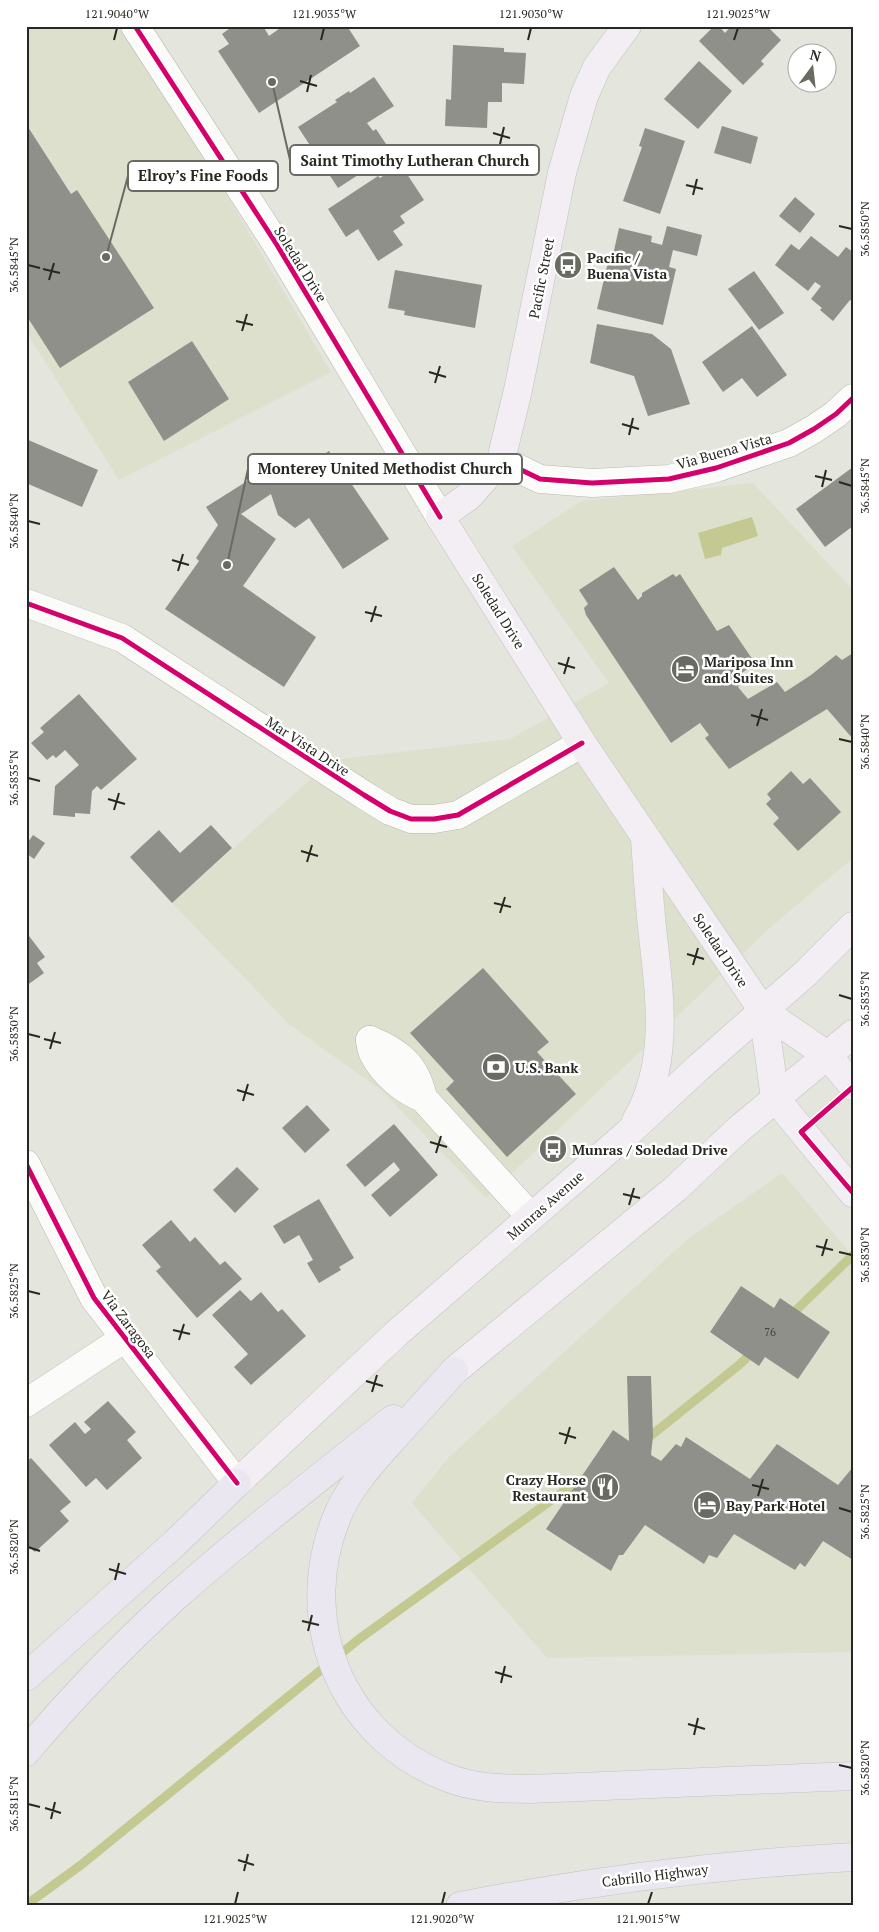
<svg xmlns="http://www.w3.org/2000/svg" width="879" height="1932" viewBox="0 0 879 1932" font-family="'PT Serif',serif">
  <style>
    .built { fill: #dee0ce }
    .water { fill: #c4c992 }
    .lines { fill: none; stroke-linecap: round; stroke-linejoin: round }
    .stream { stroke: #c4c992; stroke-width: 9 }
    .building { fill: #8f9089 }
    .minor-casing { stroke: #b7b8b1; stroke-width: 29 }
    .major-casing { stroke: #c2c2be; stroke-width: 29 }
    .highway-casing { stroke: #c2c2be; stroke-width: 29 }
    .minor { stroke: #fbfbfa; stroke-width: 28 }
    .major { stroke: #f2eef4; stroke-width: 28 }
    .highway { stroke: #ebe7f0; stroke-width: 28 }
    .cycleway-casing { stroke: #fff; stroke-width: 8 }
    .cycleway { stroke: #d6006c; stroke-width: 5 }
    .ticks { fill: none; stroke: #272821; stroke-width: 2 }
    .labels { text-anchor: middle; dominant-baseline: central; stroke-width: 5; stroke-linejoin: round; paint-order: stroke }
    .number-label { font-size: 11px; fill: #41423b }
    .poi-label { font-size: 14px; font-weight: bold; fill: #272821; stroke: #fff; text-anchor: start }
    .street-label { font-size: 14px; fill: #272821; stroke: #fff }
    .leader { fill: none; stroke: #696a62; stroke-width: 2 }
    .callout-dot { fill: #696a62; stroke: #fff; stroke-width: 2 }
    .callout { fill: #fff; stroke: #696a62; stroke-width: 2 }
    .callout-label { font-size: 15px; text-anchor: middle; font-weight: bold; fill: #272821 }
    .neatline { fill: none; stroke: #272821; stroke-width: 2 }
    .ticks-label { font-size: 12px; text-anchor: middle; fill: #272821 }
  </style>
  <rect width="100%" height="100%" fill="#e4e5dc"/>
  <g class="built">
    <path d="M26,26h101l204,346 -212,108 -93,-149z"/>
    <path d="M753,483l100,107v268l-80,67 -287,273 -104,-107 -93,-67 -117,-121 160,-143 178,-21 99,-56 -97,-137 70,-45z"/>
    <path d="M782,1173l71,83v396l-306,6 -135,-155 37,-46 240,-219z"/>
  </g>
  <path class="water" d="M752,517l6,19 -36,12 -1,7 -16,4 -7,-26z"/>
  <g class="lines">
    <g class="stream">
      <path d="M789,1317l64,-62"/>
      <path d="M643,1442l96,-77 16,-15"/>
      <path d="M26,1905l55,-40 278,-226 205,-148 24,-15"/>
    </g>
  </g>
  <g class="building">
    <path d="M233,26h30l6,10 14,-10h64l13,20 -101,67 -41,-62 11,-7 -7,-10z"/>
    <path d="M714,26h5l6,7 6,-7h36l14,14 -20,21 3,3 -21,21 -44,-44z"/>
    <path d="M453,45l51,3v4l22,1 -2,31 -22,-1v19h-14l-1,26 -42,-2 1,-27 5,1z"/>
    <path d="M699,61l33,30 -34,38 -34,-30z"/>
    <path d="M374,77l20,29 -27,17 6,8 3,-2 16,24 -54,35 -40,-61 39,-25 -2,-2 14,-9 1,2z"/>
    <path d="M722,126l36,11 -7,27 -37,-11z"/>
    <path d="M28,127l43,67 6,-4 77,118 -94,60 -34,-53z"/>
    <path d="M645,128l40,13 -25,73 -37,-13 19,-54 -3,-1z"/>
    <path d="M397,167l2,3 4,-2 21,32 -24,16 5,7 -12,8 10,14 -25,16 -20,-32 -12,8 -18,-28 50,-33 2,2z"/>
    <path d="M795,197l20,17 -15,19 -21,-17z"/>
    <path d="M667,226l35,9 -5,21 -24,-6 -4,17 7,2 -13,56 -66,-16 13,-55 3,1 6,-27 33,8 -1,6 11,3z"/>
    <path d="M811,236l27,21 8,-10 7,5v50l-3,-2 -17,21 -13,-11 2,-2 -11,-9 10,-13 -6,-4 -7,9 -33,-26 16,-21 8,6z"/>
    <path d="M395,270l87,15 -7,43 -71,-13 1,-4 -17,-3z"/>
    <path d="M754,271l30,42 -25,17 -31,-41z"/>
    <path d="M597,324l55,10 19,15 19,55 -42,12 -14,-40 -44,-13z"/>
    <path d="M752,326l35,49 -30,22 -15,-19 -19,14 -21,-30z"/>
    <path d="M192,341l37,58 -65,42 -36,-59z"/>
    <path d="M26,439l72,31 -16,37 -56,-24z"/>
    <path d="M329,451l60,88 -46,30 -34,-51 -14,10 -17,-13 -7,-21 -30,20 35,25 -33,47 73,51 -32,50 -119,-78 34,-48 -3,-3 22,-33 -12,-18 68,-43 10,17z"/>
    <path d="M853,467v59l-28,21 -29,-38z"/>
    <path d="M614,567l24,33 4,-4v-3l31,-19 3,3 4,-3 37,57 12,-6 26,38 -17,13 4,6 -4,5 10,12 29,-17 8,10 26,-17 25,-20 6,5 11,-7v86l-26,-30 -98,60 -24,-31 4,-3 -9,-12 -29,20 -85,-128 -2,-7 4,-4 -9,-14z"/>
    <path d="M79,694l58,65 -36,31 -4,-4 -5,5 -2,23 -15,-1v4l-22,-2 2,-29 24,-21 -14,-15 -9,8 -3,-3 -6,5 -16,-17 13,-11 -4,-4z"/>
    <path d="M791,771l12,13 7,-6 31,34 -43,39 -25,-27 6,-6 -13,-14 5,-5 -4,-5z"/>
    <path d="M211,825l21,23 -60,55 -42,-46 29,-27 21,23z"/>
    <path d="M33,835l12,8 -11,16 -8,-6v-8z"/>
    <path d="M26,932l19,25 -8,6 7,10 -18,13z"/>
    <path d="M483,968l66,74 -12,10 39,42 -69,63 -61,-68 8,-8 -44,-48z"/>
    <path d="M307,1105l23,25 -25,23 -23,-25z"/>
    <path d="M394,1124l44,51 -48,42 -19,-22 29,-25 -6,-8 -29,25 -19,-22z"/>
    <path d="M237,1167l22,22 -24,24 -22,-23z"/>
    <path d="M319,1199l35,59 -15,9 2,3 -22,13 -12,-20 6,-3 -14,-25 -15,9 -11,-18z"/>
    <path d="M171,1220l19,22 5,-5 25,28 5,-4 17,18 -45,39 -41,-47 5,-4 -19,-22z"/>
    <path d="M741,1286l33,22 6,-10 50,34 -32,47 -33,-22 -6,9 -49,-34z"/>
    <path d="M240,1290l11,11 10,-9 17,20 4,-3 24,27 -55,49 -17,-18 14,-13 -36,-39z"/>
    <path d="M627,1376h24l2,60 -2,19 10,6 15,-17 5,3 5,-10 64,42 27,-35 61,41 15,-18v93l-30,-19 -18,26 -5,-4 -5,7 -61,-36 -17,24 -8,-3 -5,9 -59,-39 -22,30h-4l-8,16 -65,-42 67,-99 16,11z"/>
    <path d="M108,1401l28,31 -9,8 15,18 -35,32 -11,-12 -10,9 -37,-42 26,-23 10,12 6,-5 -7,-7z"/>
    <path d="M31,1458l40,44 -11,9 9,10 -34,31 -5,-4 -4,4v-90z"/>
  </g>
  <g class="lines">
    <defs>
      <g id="minor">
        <path d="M135,26l142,219 163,272"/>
        <path d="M501,460l39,19 52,4 77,-4 47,-11 73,-25 25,-14 22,-15 17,-16"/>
        <path d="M26,603l96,35 242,157 26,16 21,8h23l24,-4 124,-72"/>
        <path d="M370,1040c1,5 1,11 4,15 9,18 30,36 49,43l108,119"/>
        <path d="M370,1040c29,12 46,25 53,58"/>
        <path d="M26,1164l68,134 143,185"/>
        <path d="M26,1403l99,-65"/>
      </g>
      <g id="major">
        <path d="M627,26l-30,41 -13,29 -22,77 -44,217 -17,70 -32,36 -29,21 142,226 181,268 64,44 26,31"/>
        <path d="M763,1011l12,87 78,95"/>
        <path d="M636,1121c35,-59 23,-129 16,-194 -3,-29 -5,-59 -7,-88"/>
        <path d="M454,1371l221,-182 64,-60 114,-95"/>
        <path d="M237,1483l160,-150 231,-200 71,-66 107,-94 47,-47"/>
      </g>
      <g id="highway">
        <path d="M454,1371c-20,23 -41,45 -61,68 -20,22 -42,46 -54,73 -46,105 0,224 109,266 26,10 54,11 82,11l323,-13"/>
        <path d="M26,1677l149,-134 62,-60"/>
        <path d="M26,1752c46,-55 95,-105 147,-153 71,-63 146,-121 220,-180"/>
        <path d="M460,1906c130,-25 261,-42 393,-49"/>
      </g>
    </defs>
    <use href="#minor" class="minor-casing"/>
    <use href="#major" class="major-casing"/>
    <use href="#highway" class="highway-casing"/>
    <use href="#minor" class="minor"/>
    <use href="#major" class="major"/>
    <use href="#highway" class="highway"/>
    <defs>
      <g id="cycleway">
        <path d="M135,26l142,219 163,272"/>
        <path d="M501,460l39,19 52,4 77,-4 47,-11 73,-25 25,-14 22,-15 17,-16"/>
        <path d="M26,603l96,35 242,157 26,16 21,8h23l24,-4 124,-72"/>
        <path d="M853,1087l-52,45 52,61"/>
        <path d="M26,1164l68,134 143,185"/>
      </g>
    </defs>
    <use href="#cycleway" class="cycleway-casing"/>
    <use href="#cycleway" class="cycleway"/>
  </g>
  <path class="ticks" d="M114,40l3,-12M321,40l3,-12M528,40l3,-12M734,40l4,-12M300,81l17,5M307,92l4,-17M493,133l17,5M500,144l4,-17M686,185l17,4M693,195l4,-16M839,226l13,3M28,265l12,3M43,269l17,4M49,280l5,-17M236,321l17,4M242,331l5,-17M429,372l17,5M435,383l5,-17M622,424l17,5M629,435l4,-17M815,476l17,4M839,482l13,4M822,487l4,-17M28,521l12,3M172,560l17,5M178,571l5,-17M365,612l17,4M371,622l5,-16M558,663l17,5M564,674l5,-17M751,715l17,5M757,726l5,-17M839,739l13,3M28,778l12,3M108,799l17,5M114,810l5,-17M301,851l17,5M307,862l5,-17M494,903l17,4M500,913l5,-16M687,954l17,5M693,965l5,-17M839,995l13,4M28,1034l12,3M44,1039l17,4M50,1049l5,-17M237,1090l17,5M243,1101l5,-17M430,1142l17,5M436,1153l5,-17M623,1194l17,4M629,1205l5,-17M816,1246l17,4M839,1252l13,3M822,1256l5,-17M28,1291l12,3M173,1330l17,4M179,1340l5,-16M366,1381l17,5M372,1392l5,-17M559,1433l17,5M565,1444l5,-17M752,1485l17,4M758,1496l5,-17M839,1508l13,4M28,1547l12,4M109,1569l17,5M115,1580l4,-17M302,1621l17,4M308,1631l4,-16M495,1672l17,5M501,1683l4,-17M688,1724l17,5M694,1735l4,-17M839,1765l13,3M28,1804l12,3M45,1808l16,5M51,1819l4,-17M238,1860l16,5M244,1871l4,-17M235,1904l3,-12M442,1904l3,-12M648,1904l4,-12"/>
  <defs>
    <symbol id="bus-disc" viewBox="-11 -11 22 22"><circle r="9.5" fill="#696a62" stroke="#fff"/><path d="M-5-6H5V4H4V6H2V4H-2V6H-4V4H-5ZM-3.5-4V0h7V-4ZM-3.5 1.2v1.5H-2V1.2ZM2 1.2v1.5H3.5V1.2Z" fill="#fff"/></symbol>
    <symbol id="hotel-disc" viewBox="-11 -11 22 22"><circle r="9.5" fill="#696a62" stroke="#fff"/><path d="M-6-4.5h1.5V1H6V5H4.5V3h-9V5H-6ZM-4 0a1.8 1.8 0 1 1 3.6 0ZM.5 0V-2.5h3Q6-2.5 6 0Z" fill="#fff"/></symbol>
    <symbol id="bank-disc" viewBox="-11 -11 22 22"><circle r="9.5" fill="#696a62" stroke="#fff"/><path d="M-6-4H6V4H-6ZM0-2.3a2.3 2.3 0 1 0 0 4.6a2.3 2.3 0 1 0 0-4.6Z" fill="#fff"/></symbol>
    <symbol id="restaurant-disc" viewBox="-11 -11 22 22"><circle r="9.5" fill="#696a62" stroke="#fff"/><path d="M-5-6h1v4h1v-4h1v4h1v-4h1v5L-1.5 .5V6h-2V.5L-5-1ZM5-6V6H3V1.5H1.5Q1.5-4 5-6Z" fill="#fff"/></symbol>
  </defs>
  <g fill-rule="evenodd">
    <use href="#bus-disc" x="552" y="249" width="32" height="32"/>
    <use href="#hotel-disc" x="669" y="653" width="32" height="32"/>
    <use href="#bank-disc" x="480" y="1051" width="32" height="32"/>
    <use href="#bus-disc" x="537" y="1133" width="32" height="32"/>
    <use href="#restaurant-disc" x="589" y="1471" width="32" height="32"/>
    <use href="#hotel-disc" x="691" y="1489" width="32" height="32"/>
  </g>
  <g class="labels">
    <g class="number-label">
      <text x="770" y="1332">76</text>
    </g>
    <g class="poi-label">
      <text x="587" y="257">Pacific /<tspan x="587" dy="16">Buena Vista</tspan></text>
      <text x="704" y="661">Mariposa Inn<tspan x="704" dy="16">and Suites</tspan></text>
      <text x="515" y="1067">U.S. Bank</text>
      <text x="572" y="1149">Munras / Soledad Drive</text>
      <text x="586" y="1479" text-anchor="end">Crazy Horse<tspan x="586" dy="16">Restaurant</tspan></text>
      <text x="726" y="1505">Bay Park Hotel</text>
    </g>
    <g class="street-label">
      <text transform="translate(301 264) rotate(58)">Soledad Drive</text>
      <text transform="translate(541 278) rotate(-79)">Pacific Street</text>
      <text transform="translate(724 451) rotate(-16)">Via Buena Vista</text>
      <text transform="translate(499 611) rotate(58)">Soledad Drive</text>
      <text transform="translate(308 746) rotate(33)">Mar Vista Drive</text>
      <text transform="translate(721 950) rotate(56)">Soledad Drive</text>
      <text transform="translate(545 1205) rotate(-41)">Munras Avenue</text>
      <text transform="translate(129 1324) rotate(53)">Via Zaragosa</text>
      <text transform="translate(655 1875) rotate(-7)">Cabrillo Highway</text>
    </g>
  </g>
  <path class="leader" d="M272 82L290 160M106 257L128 176M227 565L248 469"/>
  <g class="callout-dot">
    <circle cx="272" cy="82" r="5"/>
    <circle cx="106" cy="257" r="5"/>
    <circle cx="227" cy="565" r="5"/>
  </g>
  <g class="callout">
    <rect x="290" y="145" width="249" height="30" rx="5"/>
    <rect x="128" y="161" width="150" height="30" rx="5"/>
    <rect x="248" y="454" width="274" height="30" rx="5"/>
  </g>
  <g class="callout-label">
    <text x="415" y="166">Saint Timothy Lutheran Church</text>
    <text x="203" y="181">Elroy’s Fine Foods</text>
    <text x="385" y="474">Monterey United Methodist Church</text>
  </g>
  <rect width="879" height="1932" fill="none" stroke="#ffffff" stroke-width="55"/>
  <g transform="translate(812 68) rotate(15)"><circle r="24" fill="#ffffff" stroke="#a9a9a6"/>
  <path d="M0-4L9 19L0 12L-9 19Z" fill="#696a62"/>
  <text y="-8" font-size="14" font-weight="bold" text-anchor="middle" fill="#272821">N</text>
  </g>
  <rect x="28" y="28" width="824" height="1876" class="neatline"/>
  <g class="ticks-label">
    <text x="117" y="18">121.9040°W</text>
    <text x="324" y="18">121.9035°W</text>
    <text x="531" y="18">121.9030°W</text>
    <text x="738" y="18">121.9025°W</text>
    <text transform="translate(865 229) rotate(-90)" y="4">36.5850°N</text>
    <text transform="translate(14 265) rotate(-90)" y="4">36.5845°N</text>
    <text transform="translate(865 486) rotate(-90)" y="4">36.5845°N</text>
    <text transform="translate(14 521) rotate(-90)" y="4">36.5840°N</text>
    <text transform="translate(865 742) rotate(-90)" y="4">36.5840°N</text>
    <text transform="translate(14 778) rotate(-90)" y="4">36.5835°N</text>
    <text transform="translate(865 999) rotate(-90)" y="4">36.5835°N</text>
    <text transform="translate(14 1034) rotate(-90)" y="4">36.5830°N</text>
    <text transform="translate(865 1255) rotate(-90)" y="4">36.5830°N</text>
    <text transform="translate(14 1291) rotate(-90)" y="4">36.5825°N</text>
    <text transform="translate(865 1512) rotate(-90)" y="4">36.5825°N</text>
    <text transform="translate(14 1547) rotate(-90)" y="4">36.5820°N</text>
    <text transform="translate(865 1768) rotate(-90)" y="4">36.5820°N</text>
    <text transform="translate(14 1804) rotate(-90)" y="4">36.5815°N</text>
    <text x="235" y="1923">121.9025°W</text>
    <text x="442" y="1923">121.9020°W</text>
    <text x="648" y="1923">121.9015°W</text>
  </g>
</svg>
